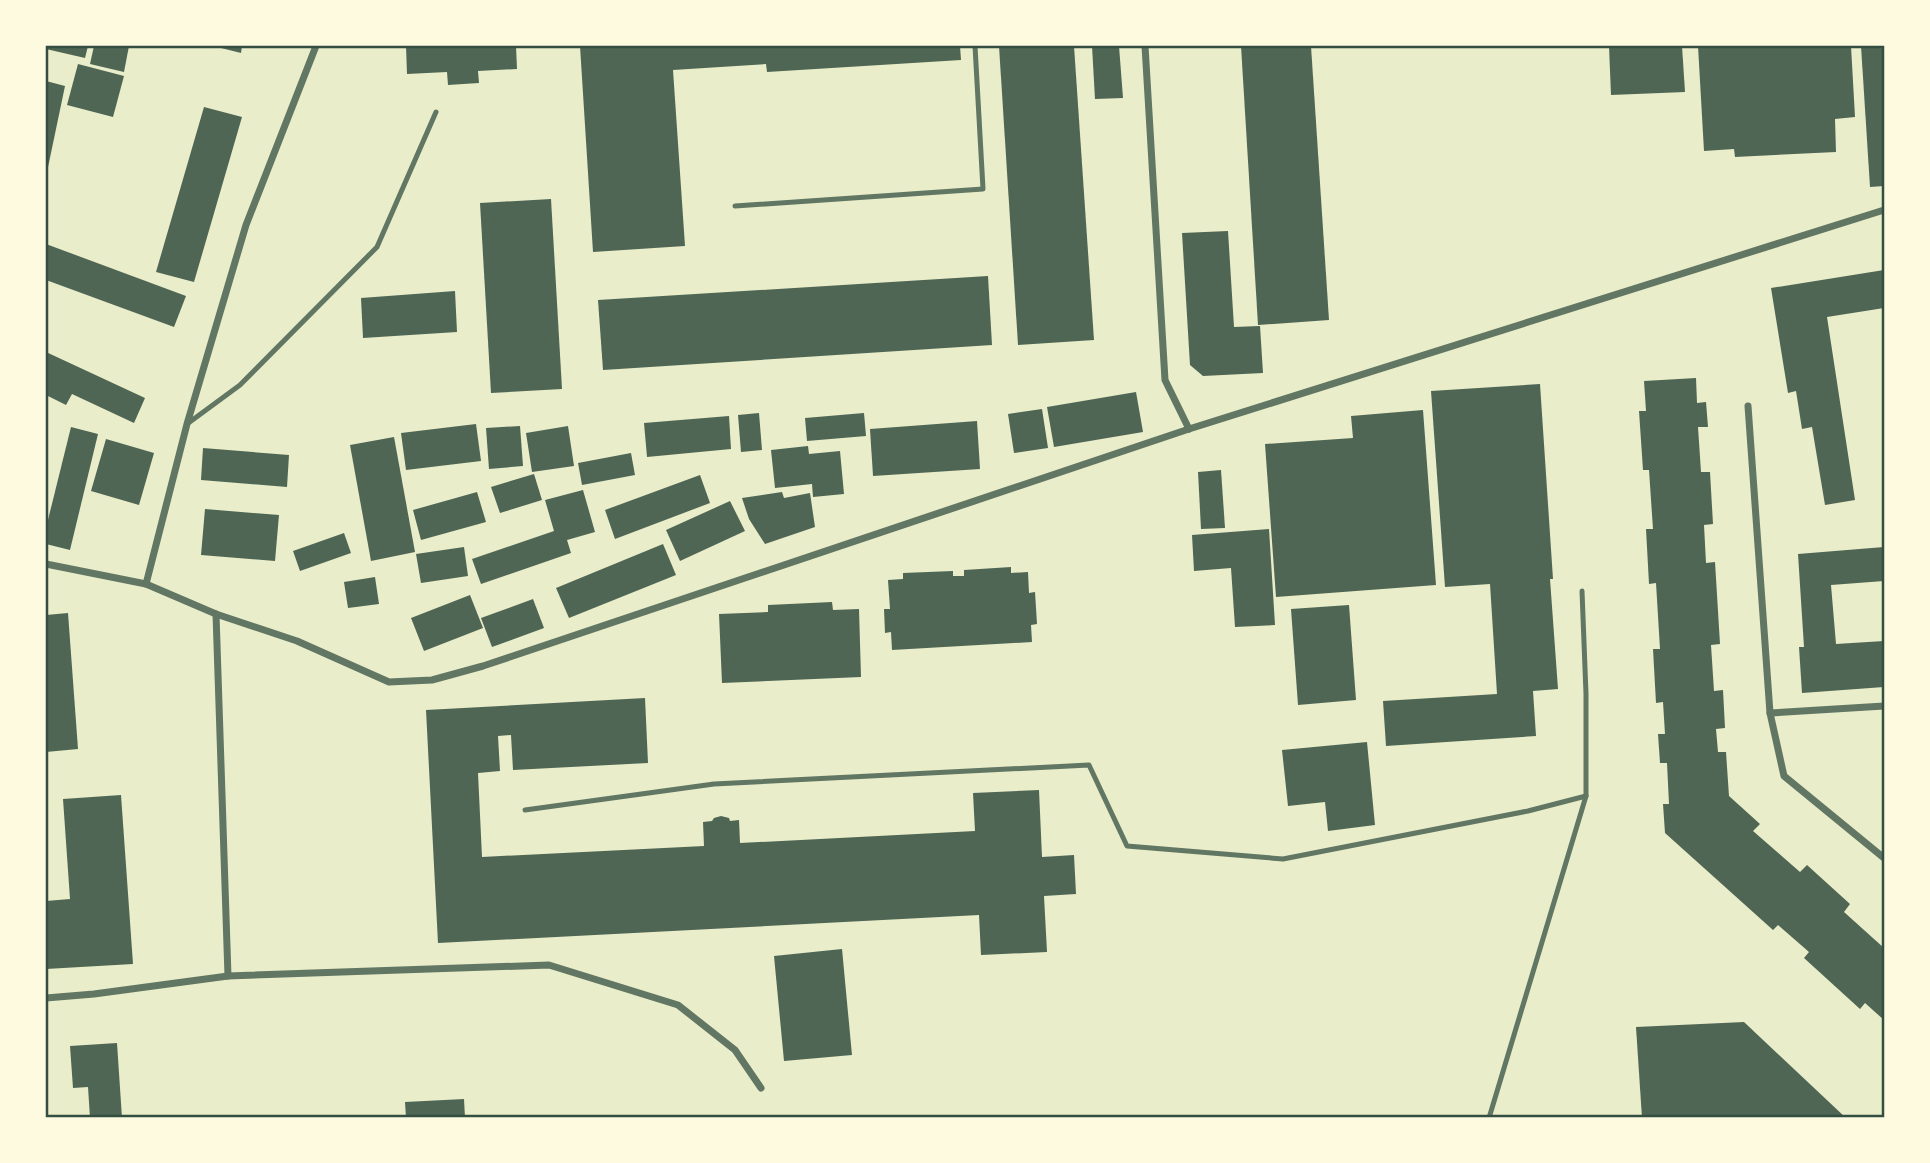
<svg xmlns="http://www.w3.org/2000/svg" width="1930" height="1163" viewBox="0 0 1930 1163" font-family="'Libre Baskerville',serif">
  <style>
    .building { fill: #4f6655 }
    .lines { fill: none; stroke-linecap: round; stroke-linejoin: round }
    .service { stroke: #617663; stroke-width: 5 }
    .minor { stroke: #617663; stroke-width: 7 }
    .neatline { fill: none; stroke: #344e41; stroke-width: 2.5 }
  </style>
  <rect width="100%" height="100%" fill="#e9edc9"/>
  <g class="building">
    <path d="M46,46h42l-3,12 -39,-9z"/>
    <path d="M94,46h35l-5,26 -34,-8z"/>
    <path d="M213,46h29l-1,7z"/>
    <path d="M406,46h110l1,23 -39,2 1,12 -31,2 -1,-13 -40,2z"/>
    <path d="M580,46h380l1,14 -194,12 -1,-8 -93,6 12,176 -92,6z"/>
    <path d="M999,46h75l20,294 -76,5z"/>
    <path d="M1092,46h27l4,52 -28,1z"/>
    <path d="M1241,46h70l18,274 -71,5z"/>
    <path d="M1609,46h73l3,46 -74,3z"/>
    <path d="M1698,46h153l4,71 -20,2 1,33 -101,5 -1,-8 -30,2z"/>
    <path d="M1861,46h23v140l-14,1z"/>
    <path d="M78,64l46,12 -11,41 -46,-12z"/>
    <path d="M46,81l19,5 -18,86h-1z"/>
    <path d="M204,107l38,10 -48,165 -38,-10z"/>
    <path d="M551,199l11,190 -71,4 -11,-190z"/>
    <path d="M1228,231l6,96 26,-1 3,47 -60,3 -13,-11 -8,-132z"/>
    <path d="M46,244l140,52 -12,31 -128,-47z"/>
    <path d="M1884,270v38l-57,9 28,183 -30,5 -13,-78 -10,2 -6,-38 -8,2 -17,-105z"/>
    <path d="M988,276l4,69 -389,25 -5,-70z"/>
    <path d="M455,291l2,41 -94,6 -2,-40z"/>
    <path d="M46,352l99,46 -11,25 -62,-29 -6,11 -20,-10z"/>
    <path d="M1696,378l1,25 9,-1 2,25h-10l3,45h9l3,52 -9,1 2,38 9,-1 5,82 -9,1 3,46 9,-1 2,38 -9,1 2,23h8l3,44 31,28 -7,7 47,41 7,-7 43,39 -6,8 40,36v72l-19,-17 -5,6 -56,-51 5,-6 -31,-27 -5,5 -108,-97 -2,-29h6l-2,-41h-7l-2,-29h7l-2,-32 -7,1 -3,-54h7l-4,-66 -7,1 -3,-55h7l-4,-59h-6l-4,-59h7l-2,-30z"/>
    <path d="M1540,384l13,195h-3l8,110 -25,2 3,45 -150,10 -3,-45 114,-7 -7,-110 -45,3 -14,-196z"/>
    <path d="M1136,392l7,40 -89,15 -7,-40z"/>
    <path d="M1042,409l6,39 -34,5 -6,-39z"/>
    <path d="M1423,410l13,175 -160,12 -11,-153 88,-6 -2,-22z"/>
    <path d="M759,413l3,37 -21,2 -3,-37z"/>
    <path d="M864,413l2,23 -59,5 -2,-23z"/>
    <path d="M729,416l2,33 -84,8 -3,-34z"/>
    <path d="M977,421l3,48 -107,7 -3,-47z"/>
    <path d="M476,424l5,37 -75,9 -5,-37z"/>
    <path d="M520,426l3,40 -34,3 -3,-41z"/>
    <path d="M568,426l6,40 -42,6 -6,-39z"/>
    <path d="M71,427l27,7 -28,116 -24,-6v-16z"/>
    <path d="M394,437l21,115 -44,9 -21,-116z"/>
    <path d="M106,439l48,14 -15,52 -48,-14z"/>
    <path d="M808,446l1,8 31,-3 4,43 -31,3 -1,-13 -37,4 -4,-38z"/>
    <path d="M203,448l86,7 -2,32 -86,-7z"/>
    <path d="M631,453l4,22 -53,10 -4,-22z"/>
    <path d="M1221,470l4,58 -24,1 -3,-57z"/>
    <path d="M534,474l8,26 -42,13 -9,-26z"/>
    <path d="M700,475l10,28 -95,36 -10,-29z"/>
    <path d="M583,490l12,42 -28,8 4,13 -90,31 -9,-25 82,-28 -9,-31z"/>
    <path d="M477,492l9,30 -65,18 -8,-30z"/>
    <path d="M782,492l2,6 26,-5 5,34 -50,17 -16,-25 -7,-21z"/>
    <path d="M730,501l15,30 -65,30 -14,-31z"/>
    <path d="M205,509l74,6 -4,46 -74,-6z"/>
    <path d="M1269,529l6,96 -40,2 -4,-59 -37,3 -2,-36z"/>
    <path d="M344,533l7,20 -51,18 -7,-20z"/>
    <path d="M663,544l13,31 -107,43 -13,-30z"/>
    <path d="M464,547l4,29 -47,7 -5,-29z"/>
    <path d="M1884,547v34l-53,4 5,59 48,-3v46l-82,6 -3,-46h5l-6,-93z"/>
    <path d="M1011,567v6l17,-1 1,21 6,-1 2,32 -6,1 1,17 -140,8 -1,-18 -6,1 -1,-24h6l-2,-29 15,-1v-6l50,-2v5h11v-6z"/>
    <path d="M375,577l4,27 -31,4 -4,-26z"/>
    <path d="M470,595l13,33 -59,23 -13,-33z"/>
    <path d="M533,599l11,29 -52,19 -11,-29z"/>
    <path d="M832,602l1,8 26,-1 2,68 -139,6 -3,-69 49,-2v-7z"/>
    <path d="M1349,605l7,95 -58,5 -7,-96z"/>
    <path d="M68,613l10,136 -32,3v-137z"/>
    <path d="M645,698l3,65 -135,7 -2,-35 -13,1 2,35 -22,2 4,84 222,-11 -1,-24 9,-1 2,-3 7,-2 8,2 1,3 9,-1 1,23 235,-12 -2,-38 66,-3 3,67 32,-2 2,39 -32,2 3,56 -66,3 -2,-40 -541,28 -12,-233z"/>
    <path d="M1367,742l8,83 -47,6 -3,-29 -37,4 -6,-56z"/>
    <path d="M121,795l12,169 -87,5v-68l24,-2 -7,-100z"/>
    <path d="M842,949l10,106 -68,6 -10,-105z"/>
    <path d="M1744,1022l102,96h-204l-6,-91z"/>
    <path d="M117,1043l5,75h-32l-2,-31 -15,1 -3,-42z"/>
    <path d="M464,1099l1,19h-59l-1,-16z"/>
  </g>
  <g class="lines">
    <g class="service">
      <path d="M735,206l248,-17 -8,-143"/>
      <path d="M187,424l53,-39 137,-138 59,-135"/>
      <path d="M525,810l189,-26 375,-19 38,81 156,13 245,-48 58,-15v-102l-4,-103"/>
      <path d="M1489,1118l97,-322"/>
    </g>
    <g class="minor">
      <path d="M1145,46l20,334 24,49"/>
      <path d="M1748,406l22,307 14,63 100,82"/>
      <path d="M46,564l100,20 70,30 81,27 92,41 43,-2 51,-14 706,-237 695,-219"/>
      <path d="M146,584l41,-160 59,-199 70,-179"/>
      <path d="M216,614l12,362 321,-11 129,40 57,45 26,38"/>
      <path d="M1770,713l114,-7"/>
      <path d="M46,998l48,-4 134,-18"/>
    </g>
  </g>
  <rect width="1930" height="1163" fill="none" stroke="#fefae0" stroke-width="94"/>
  <rect x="47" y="47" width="1836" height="1069" class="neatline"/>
</svg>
